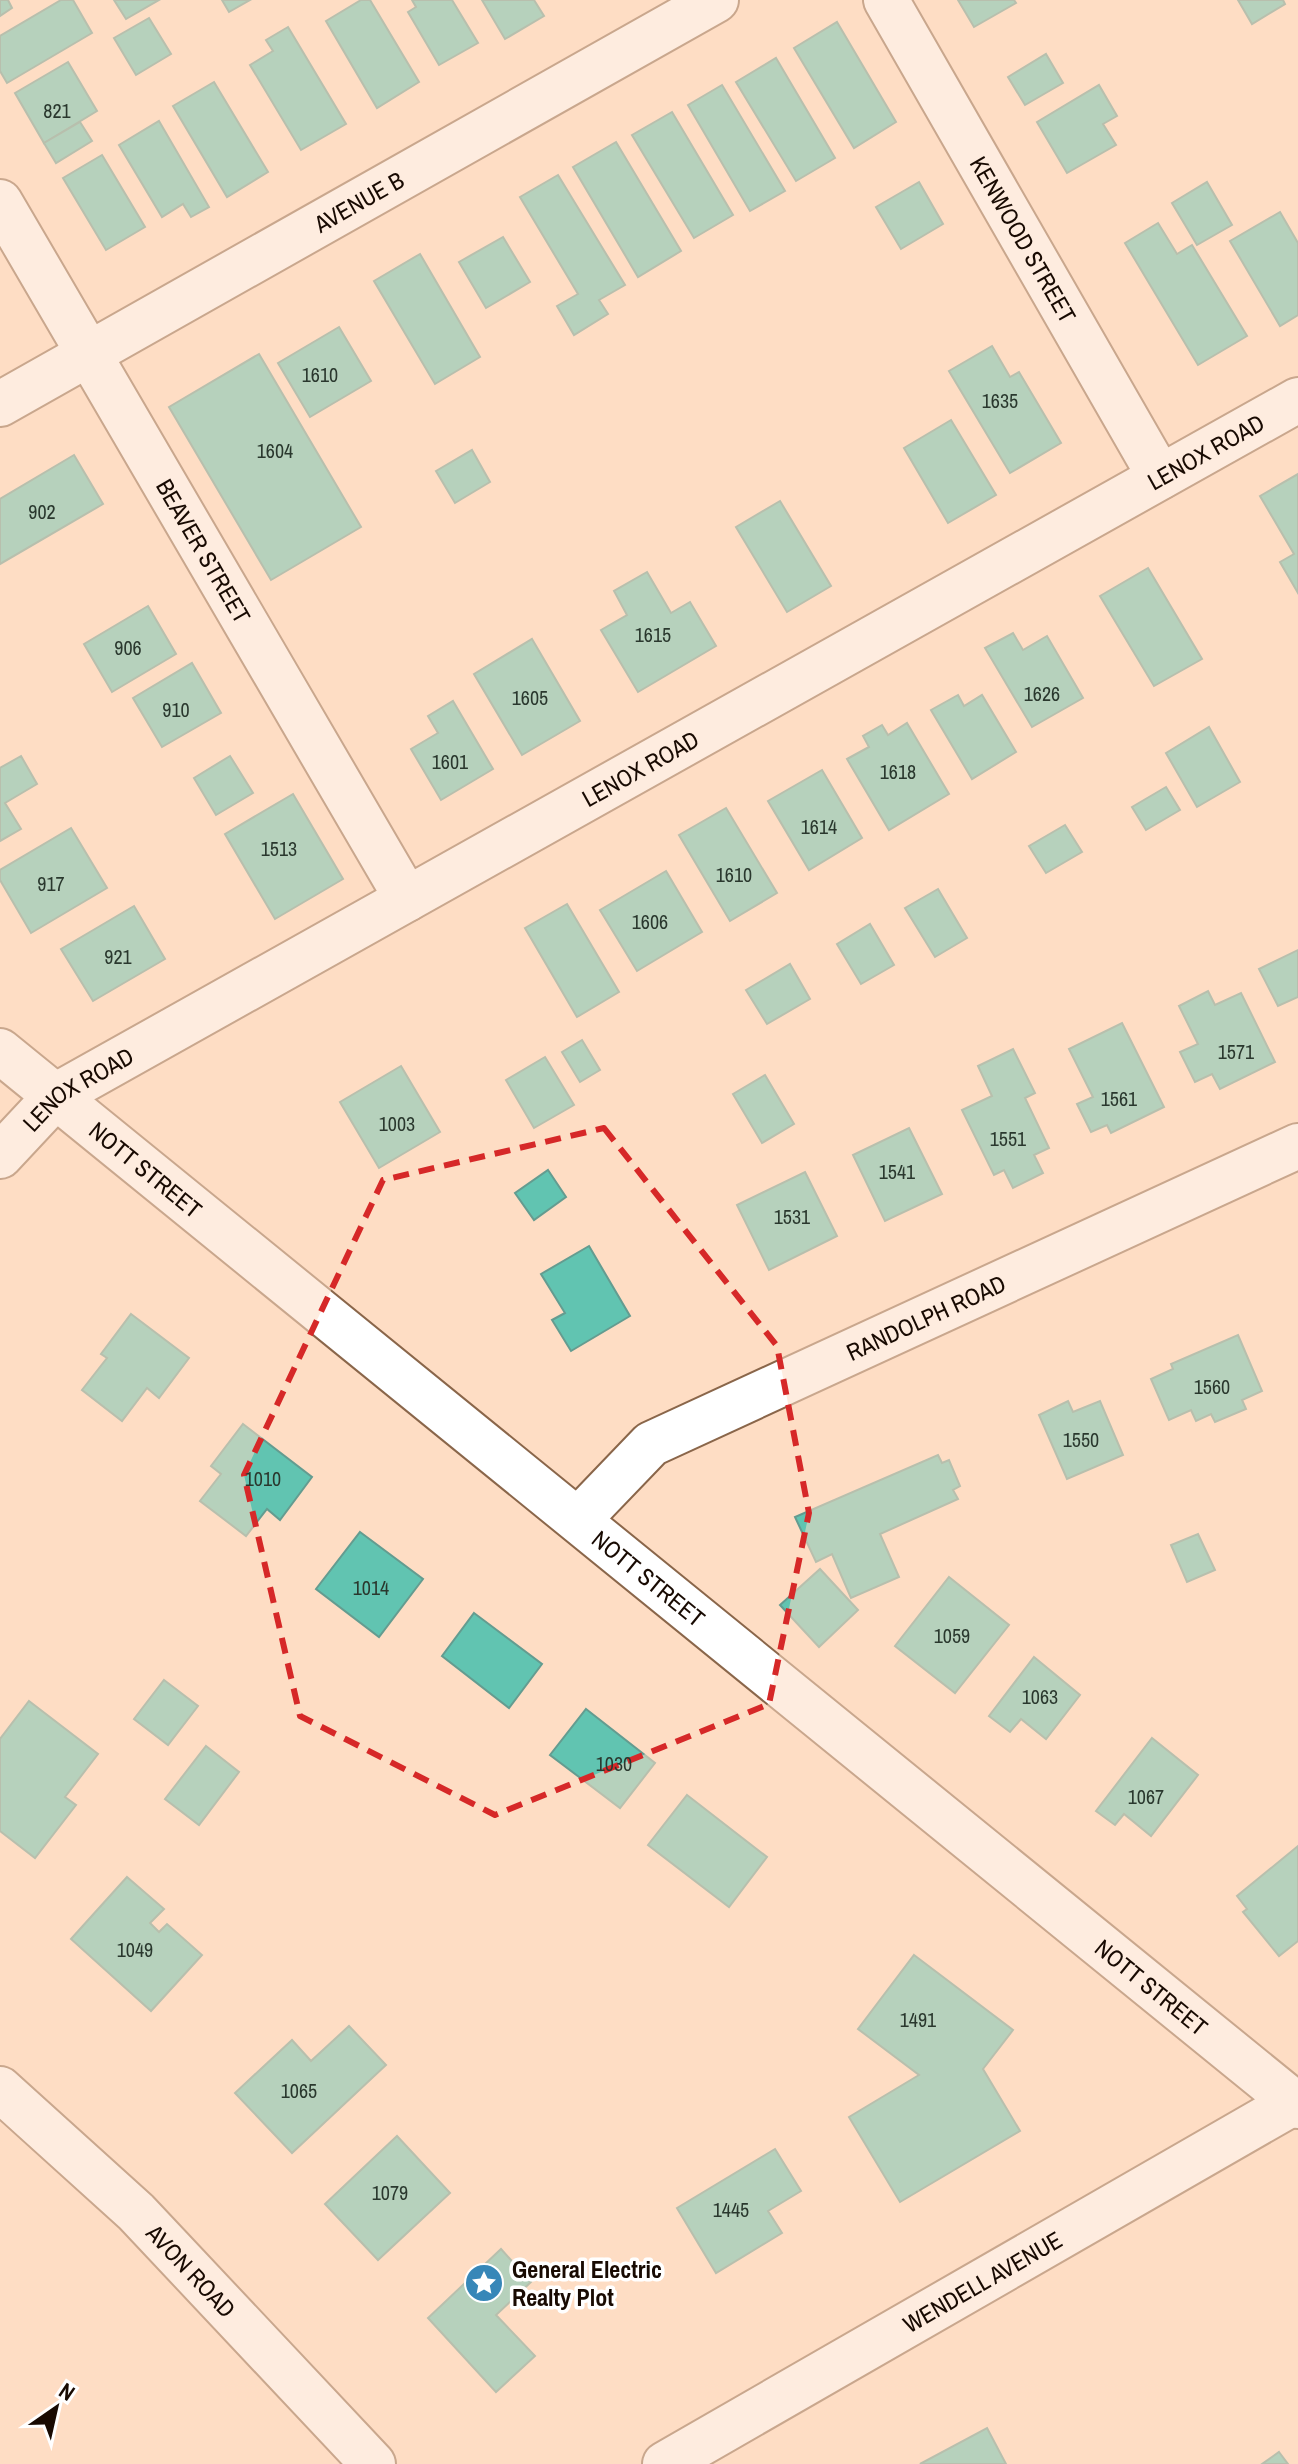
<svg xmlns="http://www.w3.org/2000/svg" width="1298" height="2464" viewBox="0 0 1298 2464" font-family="'Archivo Narrow',sans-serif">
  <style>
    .building { fill: #61c4b1; stroke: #649c90; stroke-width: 2 }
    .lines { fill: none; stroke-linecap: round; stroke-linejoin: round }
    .minor-casing { stroke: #8a664a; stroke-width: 48 }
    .secondary-casing { stroke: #8a664a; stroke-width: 48 }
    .minor { stroke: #fff; stroke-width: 44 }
    .secondary { stroke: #fff; stroke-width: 44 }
    .marked { fill: none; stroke: #d62828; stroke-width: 6; stroke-dasharray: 16 10; stroke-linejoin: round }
    .labels { text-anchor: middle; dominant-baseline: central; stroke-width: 7; stroke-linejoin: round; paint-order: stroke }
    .number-label { font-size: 20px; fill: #2a382e }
    .street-label { font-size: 24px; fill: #180a02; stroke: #fff }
    .poi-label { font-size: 24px; font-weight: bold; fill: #180a02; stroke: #fff; text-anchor: start }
  </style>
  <rect width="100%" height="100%" fill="#feddc4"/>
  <g class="building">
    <path d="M0,0h8l4,8 -12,8z"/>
    <path d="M61,0h12l19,33 -85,50 -7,-12v-35z"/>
    <path d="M114,0h45l-33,19z"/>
    <path d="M222,0h28l-21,12z"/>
    <path d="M361,0h9l49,82 -42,26 -51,-87z"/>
    <path d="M412,0h40l26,43 -39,22 -31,-53 8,-5z"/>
    <path d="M482,0h52l10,16 -39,23z"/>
    <path d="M958,0h56l2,3 -42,24z"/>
    <path d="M1238,0h45l2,4 -33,20z"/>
    <path d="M149,18l22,36 -35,21 -22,-37z"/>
    <path d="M837,22l59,100 -42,26 -60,-100z"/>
    <path d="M288,27l58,97 -45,26 -51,-85 23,-14 -7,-11z"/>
    <path d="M1046,54l17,29 -38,22 -17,-28z"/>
    <path d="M776,58l59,100 -39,23 -60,-99z"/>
    <path d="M68,62l29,49 -53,32 -29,-50z"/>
    <path d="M214,82l54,90 -41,25 -54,-91z"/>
    <path d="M722,85l63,106 -35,20 -62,-106z"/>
    <path d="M1099,85l18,31 -14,8 13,21 -49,28 -30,-51z"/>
    <path d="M672,112l61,103 -39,23 -62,-103z"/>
    <path d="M159,121l50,86 -18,10 -8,-13 -21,13 -43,-72z"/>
    <path d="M80,122l12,19 -36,22 -12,-20z"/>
    <path d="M616,142l65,109 -43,26 -65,-110z"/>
    <path d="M102,155l43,72 -39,23 -43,-72z"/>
    <path d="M558,175l67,110 -26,15 9,14 -34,21 -17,-29 21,-12 -58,-97z"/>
    <path d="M919,182l24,42 -42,25 -25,-42z"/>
    <path d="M1207,182l25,43 -35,20 -25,-42z"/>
    <path d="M1280,212l18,31v72l-18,11 -50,-85z"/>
    <path d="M1158,223l19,31 15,-9 55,91 -49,29 -73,-122z"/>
    <path d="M503,237l27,45 -44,26 -27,-46z"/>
    <path d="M420,254l60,103 -45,27 -61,-103z"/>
    <path d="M339,327l32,54 -61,36 -32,-54z"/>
    <path d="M992,346l18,31 9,-5 42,71 -51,30 -61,-102z"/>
    <path d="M259,354l102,173 -90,53 -102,-173z"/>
    <path d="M951,420l45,75 -48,28 -44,-75z"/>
    <path d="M472,450l18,32 -35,21 -19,-32z"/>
    <path d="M74,455l29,49 -103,60v-65z"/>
    <path d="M1298,474v119l-18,-31 14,-8 -34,-58z"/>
    <path d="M780,501l51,85 -44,26 -51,-85z"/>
    <path d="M1148,568l54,91 -48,27 -54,-90z"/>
    <path d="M647,572l24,41 19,-11 26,44 -78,46 -37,-62 26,-15 -13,-24z"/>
    <path d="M148,606l28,48 -64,38 -28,-48z"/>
    <path d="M1013,633l10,17 24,-14 36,62 -51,29 -47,-79z"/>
    <path d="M532,639l48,82 -58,34 -48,-81z"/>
    <path d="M192,663l29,50 -59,34 -29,-49z"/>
    <path d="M958,695l6,11 18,-11 34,57 -44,27 -41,-69z"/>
    <path d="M453,701l40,68 -52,31 -30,-51 27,-16 -10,-17z"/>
    <path d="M907,723l42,71 -60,36 -42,-71 22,-12 -6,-11 19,-11 6,10z"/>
    <path d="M1209,727l31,55 -43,25 -31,-54z"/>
    <path d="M21,756l16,28 -32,19 16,26 -21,12v-73z"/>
    <path d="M230,756l23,37 -37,22 -22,-37z"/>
    <path d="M822,770l40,68 -53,32 -41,-69z"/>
    <path d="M1166,787l14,23 -34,20 -14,-23z"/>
    <path d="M293,794l50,85 -68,40 -50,-85z"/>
    <path d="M726,808l51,85 -47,28 -51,-86z"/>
    <path d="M1065,825l17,27 -36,21 -17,-27z"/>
    <path d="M71,828l36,60 -76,45 -31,-53v-10z"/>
    <path d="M666,871l36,61 -65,39 -37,-61z"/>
    <path d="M938,889l29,49 -32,19 -30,-49z"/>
    <path d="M567,904l52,88 -42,25 -52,-89z"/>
    <path d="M134,906l31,53 -72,42 -32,-52z"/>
    <path d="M870,924l24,41 -33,19 -24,-40z"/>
    <path d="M1298,950v47l-20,9 -19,-37z"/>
    <path d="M790,964l20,35 -43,25 -21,-34z"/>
    <path d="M1208,991l7,14 26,-12 34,69 -55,27 -8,-15 -17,8 -15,-30 18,-8 -19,-38z"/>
    <path d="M1122,1023l42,84 -53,26 -4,-8 -16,7 -14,-28 16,-7 -24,-48z"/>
    <path d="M582,1040l18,30 -20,12 -18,-30z"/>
    <path d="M1013,1049l22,44 -10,5 24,50 -15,7 9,18 -30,15 -9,-18 -10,5 -32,-65 30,-14 -14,-30z"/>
    <path d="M545,1057l29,48 -40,23 -28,-48z"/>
    <path d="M401,1066l39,66 -61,36 -39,-66z"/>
    <path d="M765,1075l29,49 -32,19 -29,-49z"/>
    <path d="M909,1128l33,66 -57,27 -32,-66z"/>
    <path d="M548,1170l18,27 -32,23 -19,-27z"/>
    <path d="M805,1172l32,64 -68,34 -32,-65z"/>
    <path d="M589,1246l41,70 -59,35 -19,-31 13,-7 -24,-39z"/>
    <path d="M131,1314l58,44 -30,40 -12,-10 -25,33 -40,-31 25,-32 -6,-4z"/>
    <path d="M1238,1335l24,56 -20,9 4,9 -31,13 -4,-8 -15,7 -5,-11 -22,10 -18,-41 22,-10 -2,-5z"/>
    <path d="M1068,1401l5,11 27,-11 23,54 -56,24 -28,-64z"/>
    <path d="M243,1424l69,53 -32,43 -13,-11 -21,27 -46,-35 21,-27 -10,-8z"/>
    <path d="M938,1455l4,8 7,-3 11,26 -7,4 5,9 -78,35 19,43 -48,21 -19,-44 -16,8 -21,-45z"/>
    <path d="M360,1532l63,47 -44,58 -63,-48z"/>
    <path d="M1198,1534l17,36 -28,12 -16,-37z"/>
    <path d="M820,1569l38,41 -39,37 -39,-42z"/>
    <path d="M949,1577l60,48 -54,68 -60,-47z"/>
    <path d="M474,1613l68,51 -33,44 -67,-52z"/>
    <path d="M1034,1657l46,38 -34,44 -25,-20 -11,13 -21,-16z"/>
    <path d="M164,1680l34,26 -30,39 -34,-26z"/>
    <path d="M29,1701l69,53 -33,43 11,8 -41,53 -35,-27v-92z"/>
    <path d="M586,1709l69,54 -35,45 -70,-53z"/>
    <path d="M1152,1738l46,37 -47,61 -27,-22 -9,11 -19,-14z"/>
    <path d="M206,1746l33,26 -40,53 -34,-26z"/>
    <path d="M687,1795l80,62 -38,50 -81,-62z"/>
    <path d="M1298,1846v95l-19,15 -36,-44 4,-3 -10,-13z"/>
    <path d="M127,1877l37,32 -14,14 9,9 8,-8 35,31 -51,56 -80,-72z"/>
    <path d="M914,1955l99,75 -30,39 37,62 -120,71 -51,-85 70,-42 -61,-46z"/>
    <path d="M349,2026l37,39 -94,88 -57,-60 57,-53 19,21z"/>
    <path d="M397,2136l53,57 -72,67 -53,-56z"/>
    <path d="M775,2149l26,42 -33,20 14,22 -66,40 -39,-65z"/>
    <path d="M501,2249l30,33 -35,33 39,41 -39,36 -68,-74z"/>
    <path d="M987,2428l19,36h-86z"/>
    <path d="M1279,2452l9,12h-26z"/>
  </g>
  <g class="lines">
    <defs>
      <g id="minor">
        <path id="s1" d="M886,0l274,477"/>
        <path id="s2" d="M0,202l407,697"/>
        <path id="s3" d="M0,404l716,-404"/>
        <path id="s4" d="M0,1156l57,-61 1241,-695"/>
        <path id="s5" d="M578,1520l73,-76 647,-298"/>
        <path id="s6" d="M0,2089l136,123 237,252"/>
        <path id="s7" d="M665,2464l633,-364"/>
      </g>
      <g id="secondary">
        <path id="s8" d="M0,1051l1298,1055"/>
      </g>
    </defs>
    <use href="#minor" class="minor-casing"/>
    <use href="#secondary" class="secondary-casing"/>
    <use href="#minor" class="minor"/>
    <use href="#secondary" class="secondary"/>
  </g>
  <path d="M0 0H1298V2464H0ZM604,1128l173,218 32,167 -40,191 -274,111 -195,-99 -56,-241 139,-295z" fill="#feddc4" fill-opacity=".55" fill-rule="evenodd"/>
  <path class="marked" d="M604,1128l173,218 32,167 -40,191 -274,111 -195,-99 -56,-241 139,-295z"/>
  <defs>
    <symbol id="sight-disc" viewBox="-11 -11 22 22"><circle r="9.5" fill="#3787b8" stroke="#fff"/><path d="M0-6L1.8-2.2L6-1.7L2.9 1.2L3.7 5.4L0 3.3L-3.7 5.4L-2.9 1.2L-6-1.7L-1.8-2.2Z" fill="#fff"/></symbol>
  </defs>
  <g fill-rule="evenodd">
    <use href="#sight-disc" x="462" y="2261" width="44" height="44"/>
  </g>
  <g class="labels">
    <g class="number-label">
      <text x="57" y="110">821</text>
      <text x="320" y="374">1610</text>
      <text x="1000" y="400">1635</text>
      <text x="275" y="450">1604</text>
      <text x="42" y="511">902</text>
      <text x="653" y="634">1615</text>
      <text x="128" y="647">906</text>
      <text x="1042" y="693">1626</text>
      <text x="530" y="697">1605</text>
      <text x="176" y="709">910</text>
      <text x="450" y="761">1601</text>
      <text x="898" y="771">1618</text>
      <text x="819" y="826">1614</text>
      <text x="279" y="848">1513</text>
      <text x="734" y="874">1610</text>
      <text x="51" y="883">917</text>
      <text x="650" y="921">1606</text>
      <text x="118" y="956">921</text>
      <text x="1236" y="1051">1571</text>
      <text x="1119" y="1098">1561</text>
      <text x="397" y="1123">1003</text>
      <text x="1008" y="1138">1551</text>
      <text x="897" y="1171">1541</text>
      <text x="792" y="1216">1531</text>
      <text x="1212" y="1386">1560</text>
      <text x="1081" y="1439">1550</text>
      <text x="263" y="1478">1010</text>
      <text x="371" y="1587">1014</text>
      <text x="952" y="1635">1059</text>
      <text x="1040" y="1696">1063</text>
      <text x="614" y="1763">1030</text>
      <text x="1146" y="1796">1067</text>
      <text x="135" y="1949">1049</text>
      <text x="918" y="2019">1491</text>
      <text x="299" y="2090">1065</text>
      <text x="390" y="2192">1079</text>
      <text x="731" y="2209">1445</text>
    </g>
    <g class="street-label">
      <text stroke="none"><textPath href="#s3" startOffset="412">AVENUE B</textPath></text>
      <text stroke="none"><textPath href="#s1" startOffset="276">KENWOOD STREET</textPath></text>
      <text stroke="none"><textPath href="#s4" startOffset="1400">LENOX ROAD</textPath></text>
      <text stroke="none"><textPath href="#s2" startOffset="404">BEAVER STREET</textPath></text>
      <text stroke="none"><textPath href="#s4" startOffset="752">LENOX ROAD</textPath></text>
      <text stroke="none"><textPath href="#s4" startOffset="104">LENOX ROAD</textPath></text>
      <text stroke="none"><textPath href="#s8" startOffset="188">NOTT STREET</textPath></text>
      <text stroke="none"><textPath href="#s5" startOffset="408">RANDOLPH ROAD</textPath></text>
      <text stroke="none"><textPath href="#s8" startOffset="836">NOTT STREET</textPath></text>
      <text stroke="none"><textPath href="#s8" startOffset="1484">NOTT STREET</textPath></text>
      <text stroke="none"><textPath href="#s6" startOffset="264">AVON ROAD</textPath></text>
      <text stroke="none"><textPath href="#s7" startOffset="366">WENDELL AVENUE</textPath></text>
    </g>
    <g class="poi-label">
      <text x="512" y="2269">General Electric<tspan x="512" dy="28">Realty Plot</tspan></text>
    </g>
  </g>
  <g transform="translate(56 2408) rotate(34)" stroke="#ffffff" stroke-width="6" paint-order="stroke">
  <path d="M0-6L14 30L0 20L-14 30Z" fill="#180a02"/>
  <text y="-12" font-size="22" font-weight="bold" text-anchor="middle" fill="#180a02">N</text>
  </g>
</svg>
